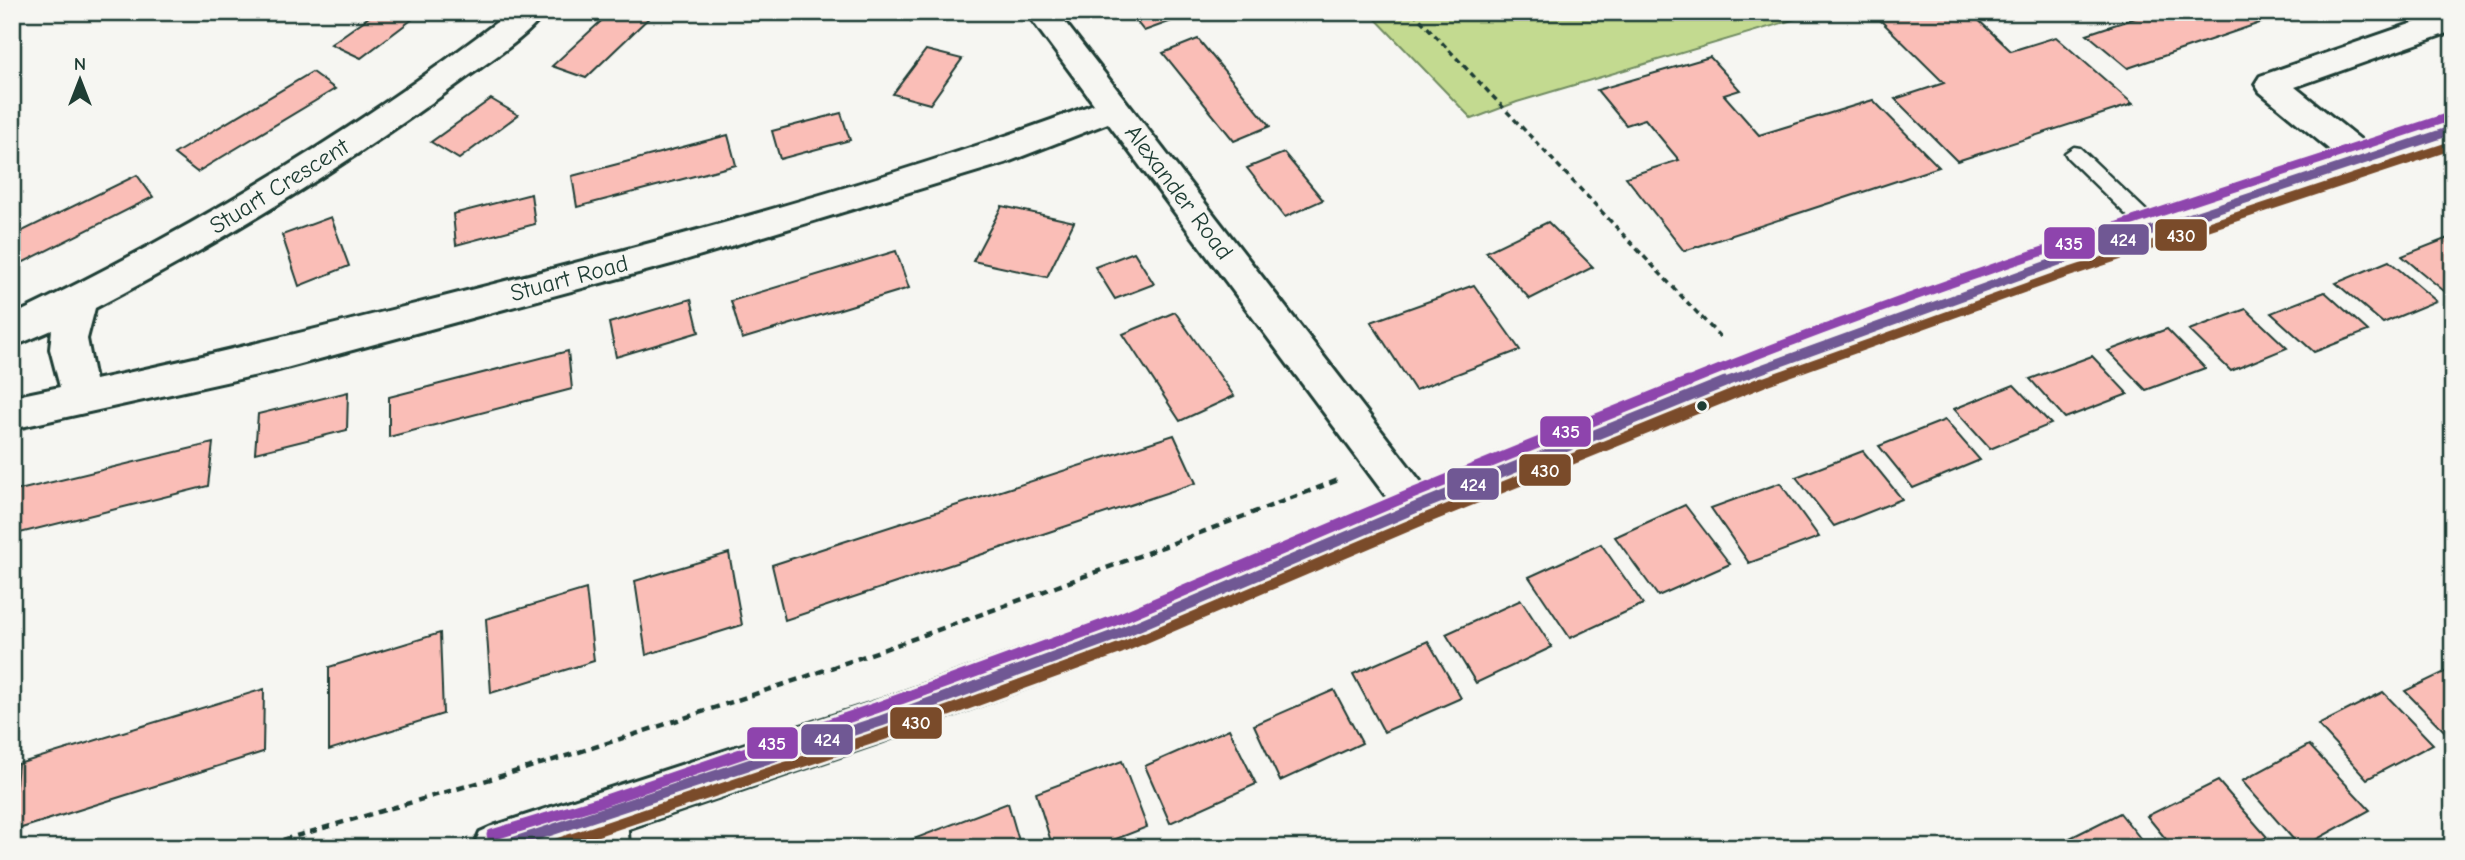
<svg xmlns="http://www.w3.org/2000/svg" width="2465" height="860" viewBox="0 0 2465 860" font-family="'Comic Neue',sans-serif">
  <style>
    .green { fill: #c3da90; stroke: #718c62; stroke-width: 2 }
    .building { fill: #fabeb7; stroke: #1f3d34; stroke-width: 2 }
    .lines { fill: none; stroke-linecap: round; stroke-linejoin: round }
    .service-casing { stroke: #1f3d34; stroke-width: 5 }
    .minor-casing { stroke: #1f3d34; stroke-width: 6 }
    .tertiary-casing { stroke: #1f3d34; stroke-width: 6 }
    .path-far1 { stroke: #1f3d34; stroke-width: 3.5; stroke-dasharray: 6 4.5; stroke-linecap: butt }
    .path { stroke: #1f3d34; stroke-width: 4.5; stroke-dasharray: 8 6; stroke-linecap: butt }
    .service { fill: #f6f6f2; fill-rule: evenodd }
    .minor { fill: #f6f6f2; fill-rule: evenodd }
    .tertiary { fill: #f6f6f2; fill-rule: evenodd }
    .bus-1-far1-casing { stroke: #f6f6f2; stroke-width: 13 }
    .bus-1-casing { stroke: #f6f6f2; stroke-width: 17 }
    .bus-2-far1-casing { stroke: #f6f6f2; stroke-width: 13 }
    .bus-2-casing { stroke: #f6f6f2; stroke-width: 17 }
    .bus-3-far1-casing { stroke: #f6f6f2; stroke-width: 13 }
    .bus-3-casing { stroke: #f6f6f2; stroke-width: 17 }
    .bus-1-far1 { stroke: #705894; stroke-width: 9 }
    .bus-1 { stroke: #705894; stroke-width: 11 }
    .bus-2-far1 { stroke: #7a4b2a; stroke-width: 9 }
    .bus-2 { stroke: #7a4b2a; stroke-width: 11 }
    .bus-3-far1 { stroke: #8e44ad; stroke-width: 9 }
    .bus-3 { stroke: #8e44ad; stroke-width: 11 }
    .bus-dot { fill: #1f3d34; stroke: #f6f6f2; stroke-width: 2.5 }
    .labels { text-anchor: middle; dominant-baseline: central; stroke-width: 5; stroke-linejoin: round; paint-order: stroke }
    .street-label { font-size: 24px; fill: #1f3d34; stroke: #f6f6f2 }
    .line-badge { stroke: #f6f6f2; stroke-width: 2.5 }
    .badge-label { font-size: 19px; text-anchor: middle; font-weight: bold; fill: #fff }
  </style>
  <rect width="100%" height="100%" fill="#f6f6f2"/>
  <filter id="ink" filterUnits="userSpaceOnUse"><feTurbulence type="fractalNoise" baseFrequency=".0143" numOctaves="2"/><feDisplacementMap in="SourceGraphic" scale="14" xChannelSelector="R" yChannelSelector="G"/><feConvolveMatrix kernelMatrix="1 2 1 2 8 2 1 2 1" color-interpolation-filters="sRGB"/></filter>
  <g filter="url(#ink)">
    <path class="green" d="M1369,12h450l-302,90 -45,17z"/>
    <g class="building">
      <path d="M376,12h24l14,6 -53,40 -30,-14z"/>
      <path d="M611,12h44l-69,66 -34,-12z"/>
      <path d="M905,12h32l-26,9z"/>
      <path d="M1129,12h46l5,6 -36,13z"/>
      <path d="M1872,12h98l41,39 45,-14 77,67 -176,57 -62,-62 49,-16z"/>
      <path d="M2153,12h139l-164,56 -41,-34z"/>
      <path d="M1198,39l72,87 -36,15 -71,-88z"/>
      <path d="M926,50l36,9 -32,45 -37,-10z"/>
      <path d="M1710,57l30,33 -16,5 35,40 114,-35 66,67 -255,84 -58,-74 53,-17 -34,-41 -19,6 -29,-35z"/>
      <path d="M312,72l23,17 -138,83 -23,-18z"/>
      <path d="M491,99l27,16 -59,44 -28,-17z"/>
      <path d="M841,113l9,27 -70,19 -8,-28z"/>
      <path d="M728,135l8,30 -159,42 -5,-31z"/>
      <path d="M1284,153l39,47 -38,17 -38,-49z"/>
      <path d="M137,175l16,22 -141,71v-32z"/>
      <path d="M531,194l4,30 -79,21 -3,-31z"/>
      <path d="M1002,206l72,16 -27,55 -74,-16z"/>
      <path d="M331,217l18,49 -50,20 -17,-51z"/>
      <path d="M1548,222l45,45 -63,32 -44,-47z"/>
      <path d="M2453,236v52l-9,3 -42,-35z"/>
      <path d="M896,251l13,37 -167,51 -11,-38z"/>
      <path d="M1134,252l20,32 -39,15 -20,-32z"/>
      <path d="M2389,261l47,40 -53,22 -47,-40z"/>
      <path d="M1474,285l46,65 -105,40 -44,-68z"/>
      <path d="M2325,292l43,39 -54,21 -43,-39z"/>
      <path d="M691,299l8,33 -83,25 -7,-34z"/>
      <path d="M2246,309l41,39 -56,23 -42,-41z"/>
      <path d="M1175,312l59,84 -54,25 -57,-87z"/>
      <path d="M2167,329l38,39 -59,22 -38,-39z"/>
      <path d="M568,351l4,38 -183,48v-40z"/>
      <path d="M2092,356l36,38 -63,24 -35,-39z"/>
      <path d="M2014,385l37,39 -61,25 -36,-40z"/>
      <path d="M348,392l-1,38 -92,23 3,-39z"/>
      <path d="M1945,420l35,40 -67,28 -34,-42z"/>
      <path d="M1174,435l22,48 -411,137 -13,-55z"/>
      <path d="M213,443l-5,43 -196,49 3,-44z"/>
      <path d="M1863,451l39,48 -68,27 -38,-49z"/>
      <path d="M1780,483l39,54 -70,26 -38,-55z"/>
      <path d="M1685,505l45,59 -72,32 -43,-59z"/>
      <path d="M1601,544l42,60 -73,34 -41,-61z"/>
      <path d="M729,553l13,72 -96,30 -11,-74z"/>
      <path d="M586,589l8,72 -103,32 -5,-74z"/>
      <path d="M1521,600l31,47 -76,36 -30,-49z"/>
      <path d="M440,633l3,81 -114,36v-83z"/>
      <path d="M1428,641l33,57 -77,34 -31,-58z"/>
      <path d="M2453,668v72l-48,-49z"/>
      <path d="M264,689l-1,63 -251,79 6,-67z"/>
      <path d="M1334,690l28,53 -82,38 -26,-56z"/>
      <path d="M2383,692l50,52 -66,35 -49,-54z"/>
      <path d="M1229,729l27,55 -86,39 -25,-57z"/>
      <path d="M2309,745l61,65 -69,38 -59,-67z"/>
      <path d="M1122,761l25,66 -54,21h-40l-17,-55z"/>
      <path d="M2218,781l49,56 -21,11h-73l-26,-32z"/>
      <path d="M1008,803l13,45h-108l-2,-8z"/>
      <path d="M2120,813l28,35h-98z"/>
    </g>
    <g class="lines">
      <defs>
        <path id="service" d="M2074,147l6,1 81,77 2,5 -2,5h-14l-79,-77 -3,-5z"/>
        <g id="minor">
          <path d="M510,12h35c-15,24 -59,51 -82,68 -117,86 -240,161 -368,228l-8,31 8,41c154,-33 305,-72 457,-111 183,-48 365,-98 542,-165l-68,-92h31l374,483 6,12 -6,12 -14,5 -14,-5 -295,-396 -103,40 -330,100 -404,109 -259,57v-32l48,-10 -10,-38 2,-19 -40,17v-31c177,-85 343,-184 498,-304z"/>
          <path d="M2453,12v19l-158,56 82,66 5,8 -5,8 -12,4 -12,-4 -93,-77 -5,-8 5,-8 182,-63z"/>
          <path d="M604,792l16,7 7,16 2,33h-46l-2,-33 7,-16z"/>
        </g>
        <path id="tertiary" d="M2453,119v23l-385,129 -301,110 -336,138 -300,130 -250,93 -309,106h-99l7,-16 16,-7 385,-125 225,-81 297,-124 338,-136 303,-106z"/>
      </defs>
      <use href="#service" class="service-casing"/>
      <use href="#minor" class="minor-casing"/>
      <use href="#tertiary" class="tertiary-casing"/>
      <path class="path-far1" d="M1413,12l308,326"/>
      <path class="path" d="M256,848c123,-37 247,-71 370,-111 241,-78 478,-167 715,-258"/>
      <use href="#service" class="service"/>
      <use href="#minor" class="minor"/>
      <use href="#tertiary" class="tertiary"/>
      <defs>
        <path id="bus-1-far1" d="M1720,384l336,-122 397,-132"/>
        <path id="bus-1" d="M497,848l384,-127 235,-86 301,-128 308,-125"/>
        <path id="bus-2-far1" d="M1757,384l304,-109 392,-130"/>
        <path id="bus-2" d="M545,848l340,-114 236,-86 301,-128 340,-138"/>
        <path id="bus-3-far1" d="M1683,384c250,-102 510,-182 766,-267"/>
        <path id="bus-3" d="M492,835l108,-33 276,-94 235,-86 301,-128 276,-112"/>
      </defs>
      <use href="#bus-1-far1" class="bus-1-far1-casing"/>
      <use href="#bus-1" class="bus-1-casing"/>
      <use href="#bus-2-far1" class="bus-2-far1-casing"/>
      <use href="#bus-2" class="bus-2-casing"/>
      <use href="#bus-3-far1" class="bus-3-far1-casing"/>
      <use href="#bus-3" class="bus-3-casing"/>
      <use href="#bus-1-far1" class="bus-1-far1"/>
      <use href="#bus-1" class="bus-1"/>
      <use href="#bus-2-far1" class="bus-2-far1"/>
      <use href="#bus-2" class="bus-2"/>
      <use href="#bus-3-far1" class="bus-3-far1"/>
      <use href="#bus-3" class="bus-3"/>
    </g>
  </g>
  <circle class="bus-dot" cx="1702" cy="406" r="6"/>
  <g class="labels">
    <g class="street-label">
      <text transform="translate(279 186) rotate(-32)">Stuart Crescent</text>
      <text transform="translate(1179 192) rotate(53)">Alexander Road</text>
      <text transform="translate(569 278) rotate(-15)">Stuart Road</text>
    </g>
  </g>
  <g class="line-badge">
    <rect x="2154" y="218" width="54" height="34" rx="7" fill="#7a4b2a"/>
    <rect x="2097" y="223" width="53" height="33" rx="7" fill="#705894"/>
    <rect x="2043" y="226" width="53" height="34" rx="7" fill="#8e44ad"/>
    <rect x="1539" y="415" width="53" height="33" rx="7" fill="#8e44ad"/>
    <rect x="1518" y="453" width="54" height="34" rx="7" fill="#7a4b2a"/>
    <rect x="1446" y="467" width="54" height="34" rx="7" fill="#705894"/>
    <rect x="889" y="706" width="54" height="34" rx="7" fill="#7a4b2a"/>
    <rect x="800" y="723" width="54" height="33" rx="7" fill="#705894"/>
    <rect x="746" y="726" width="53" height="34" rx="7" fill="#8e44ad"/>
  </g>
  <g class="badge-label">
    <text x="2181" y="242">430</text>
    <text x="2123" y="246">424</text>
    <text x="2069" y="250">435</text>
    <text x="1566" y="438">435</text>
    <text x="1545" y="477">430</text>
    <text x="1473" y="491">424</text>
    <text x="916" y="729">430</text>
    <text x="827" y="746">424</text>
    <text x="772" y="750">435</text>
  </g>
  <rect width="2465" height="860" fill="none" stroke="#f6f6f2" stroke-width="42"/>
  <rect x="21" y="21" width="2423" height="818" fill="none" stroke="#1f3d34" stroke-width="2.5" filter="url(#ink)"/>
  <g transform="translate(80 80)" stroke="#f6f6f2" stroke-width="5" paint-order="stroke">
  <path d="M0-5L12 26L0 18L-12 26Z" fill="#1f3d34"/>
  <text y="-10" font-size="19" font-weight="bold" text-anchor="middle" fill="#1f3d34">N</text>
  </g>
</svg>
